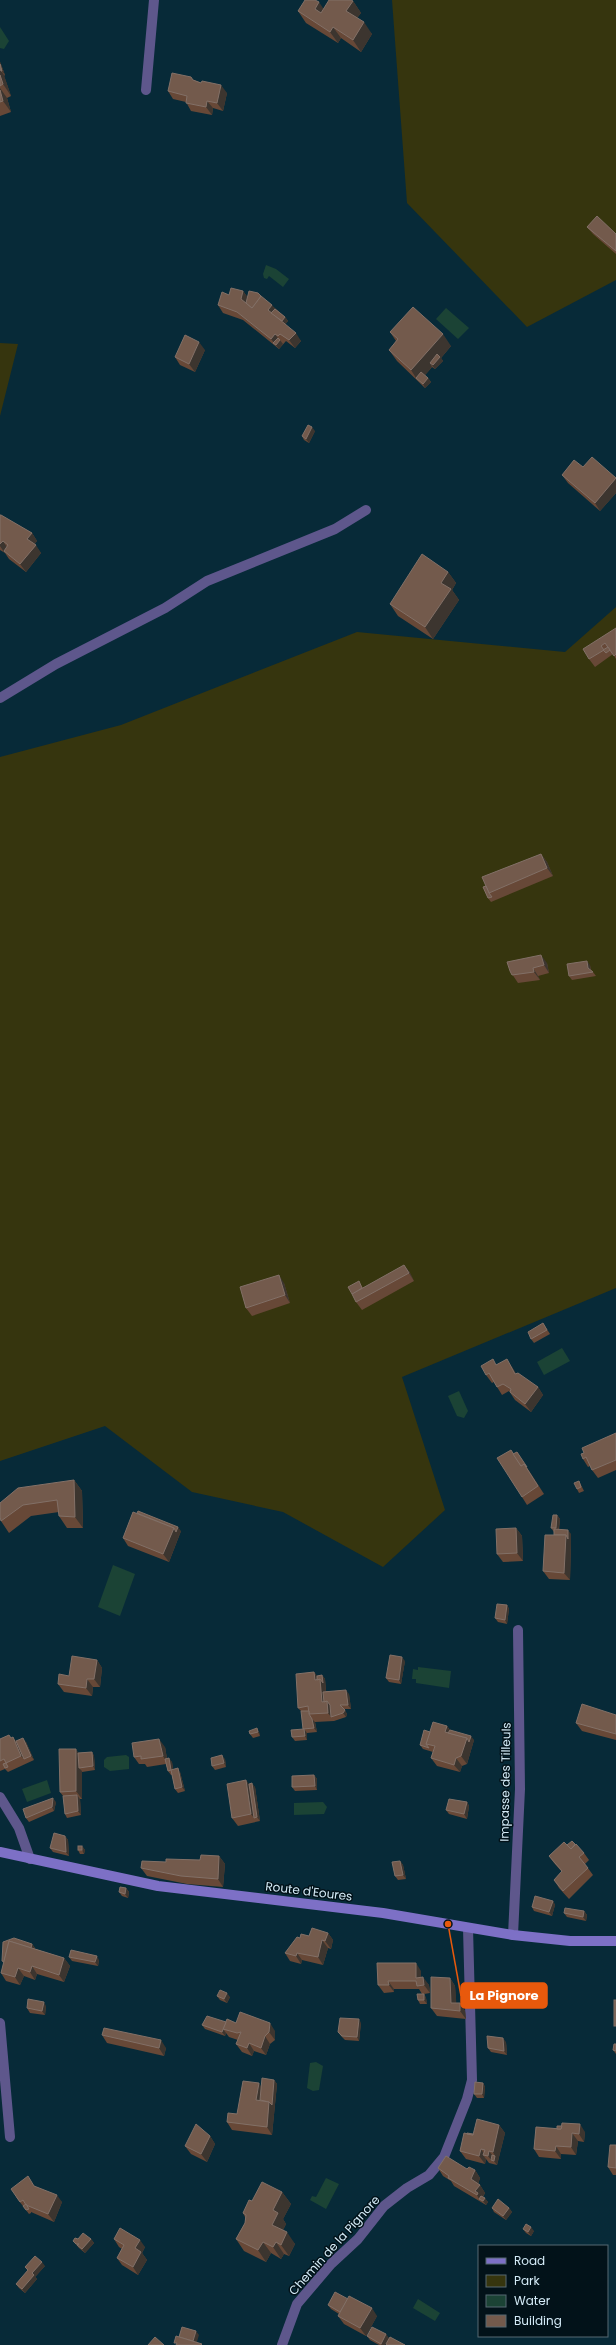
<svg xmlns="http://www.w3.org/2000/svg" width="616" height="2345" viewBox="0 0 616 2345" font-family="Poppins,sans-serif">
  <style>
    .green { fill: #36350e }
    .water { fill: #1b4335 }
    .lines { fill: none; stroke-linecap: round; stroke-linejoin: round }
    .street { stroke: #5e578c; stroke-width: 10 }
    .secondary { stroke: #7d70c6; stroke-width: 10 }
    .wall { fill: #674837 }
    .shaded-wall { fill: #3c352f }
    .building { fill: #735a4c; stroke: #827067 }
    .labels { text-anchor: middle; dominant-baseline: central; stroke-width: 3; stroke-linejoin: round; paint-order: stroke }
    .street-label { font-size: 12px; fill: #d4ebf7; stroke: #021219 }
    .leader { fill: none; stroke: #e8590c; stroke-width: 1.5 }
    .callout-dot { fill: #e8590c; stroke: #021219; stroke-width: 1.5 }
    .callout { fill: #e8590c; stroke: #e8590c; stroke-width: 1.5 }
    .callout-label { font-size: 13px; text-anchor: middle; font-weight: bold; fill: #fff }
  </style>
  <rect width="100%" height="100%" fill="#072a38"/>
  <g class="green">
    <path d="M392,0h224v280l-89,47 -120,-124z"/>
    <path d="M0,343l18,1 -18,72z"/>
    <path d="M616,607v681l-214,89 43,133 -62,57 -100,-55 -91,-20 -87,-66 -105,35v-704l121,-32 236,-93 208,20z"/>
  </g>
  <g class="water">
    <path d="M0,27l9,14 -5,8 -4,-1z"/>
    <path d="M266,265l10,4 13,10 -6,8 -14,-11 -2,3 -3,-1 -1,-4z"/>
    <path d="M446,308l23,20 -11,11 -22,-20z"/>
    <path d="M562,1348l8,13 -26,14 -7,-13z"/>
    <path d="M459,1391l9,20 -4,7 -7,-2 -9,-20z"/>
    <path d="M113,1565l22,9 -15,42 -22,-9z"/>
    <path d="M418,1667l33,4 -2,17 -33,-5v-4h-4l1,-10 5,1z"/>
    <path d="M126,1755l3,2v12l-19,2 -6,-4v-7l3,-3z"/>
    <path d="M47,1780l4,13 -24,9 -5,-13z"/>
    <path d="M323,1802l4,5 -3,7 -30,1v-12z"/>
    <path d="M316,2062l7,4 -4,24 -6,1 -6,-3 3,-25z"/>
    <path d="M326,2178l13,6 -13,25 -16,-9 2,-4 4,1z"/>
    <path d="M418,2299l22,14 -5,8 -22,-13z"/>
  </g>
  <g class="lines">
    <g class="street">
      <path d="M146,90l8,-90"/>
      <path d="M0,698l56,-34 109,-56 42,-27 128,-52 31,-19"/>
      <path d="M0,1797l19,31 11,31"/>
      <path d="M513,1935l7,-146 -2,-159"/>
      <path d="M0,2023l10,114"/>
      <path d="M282,2345l15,-41 34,-40 27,-25 26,-33 23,-18 22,-13 15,-18 23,-58 5,-19 -4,-152"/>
    </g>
    <path class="secondary" d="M0,1852l158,34 225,27 130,22 57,6h46"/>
  </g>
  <g class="wall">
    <path d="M353,1l8,12 -4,5 15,16 -11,18 -20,-14 -3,5 -32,-20 -8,-12 25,-2z"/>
    <path d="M0,62l5,13 -1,1 7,20 -4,2 4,14 -11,4z"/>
    <path d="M194,80l33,13 -4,18 -10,-3 -1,7 -21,-4 -5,-9 -13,-3 -5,-8z"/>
    <path d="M587,227l29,7v20l-23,-20z"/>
    <path d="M243,291l5,7 13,-2 24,21 3,4 -3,3 16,17 -6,7 -9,-7 -7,8 -36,-29 -20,-7 -5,-8 11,-10z"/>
    <path d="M390,332l61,14 -10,12 2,3 -8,8 -3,-2 -7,8 3,3 3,4 -6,6 -28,-27 -8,-11 7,-9z"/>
    <path d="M205,350l-10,22 -15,-7 -5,-8z"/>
    <path d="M315,431l-6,12 -5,-3 -2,-4z"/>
    <path d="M583,467l33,11v15l-16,18 -32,-28 -6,-8z"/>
    <path d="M0,515l32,18 5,8 -3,3 7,9 -15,19 -17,-13 -4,-6 -5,-3z"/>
    <path d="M448,572l8,11 -4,7 7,10 -26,39 -35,-23 -8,-12z"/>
    <path d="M616,628v31l-3,-5 -18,13 -6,-8z"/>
    <path d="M541,854l6,8 6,14 -62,26 -3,-4 -5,-11z"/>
    <path d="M547,963l2,10 -11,3 2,4 -22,3 -8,-12z"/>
    <path d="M590,965l1,5 2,2 3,4 -24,4 -3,-4z"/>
    <path d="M409,1271l5,10 -52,29 -6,-8 5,-17 2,3z"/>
    <path d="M284,1283l6,20 -38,13 -6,-8z"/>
    <path d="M543,1323l7,11 -16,9 -3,-4z"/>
    <path d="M497,1364l15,3 4,7 22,13 5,8 -12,17 -16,-12 -6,-9 -7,4 -8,-13 -2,1 -6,-8z"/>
    <path d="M616,1433v37l-18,8 -6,-8 -2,-4 -2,1 -5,-8 1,-6z"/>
    <path d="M517,1452l27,42 -17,11 -5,-8 -9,-43z"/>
    <path d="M74,1480l8,11 1,37h-16l-8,-12v-4l-28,4 -22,17 -8,-12 -1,-18z"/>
    <path d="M579,1481l5,10 -5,2 -2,-4z"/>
    <path d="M557,1515l3,4 -1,11 12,4v9l-1,37 -21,-1 -6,-8 11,-36v-3l-3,-4z"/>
    <path d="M516,1528l6,8 1,25 -20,1 -6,-8z"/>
    <path d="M181,1531l-12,31 -41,-16 -5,-8z"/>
    <path d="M507,1605l2,4 -2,15 -9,-2 -3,-4z"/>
    <path d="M97,1660l5,8 -2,19h-7l-1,9 -28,-4 -6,-8 11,-8z"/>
    <path d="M405,1661l-4,23 -12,-2 -3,-4z"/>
    <path d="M314,1672l3,4 5,-1 3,4 1,12 23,3 2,15h-7l3,5 -1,3 -12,4 -19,1 2,10 -10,1v7l-12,1 -3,-4 11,-8 -2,-18 -3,-3z"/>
    <path d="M616,1715v25l-34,-9 -6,-8z"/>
    <path d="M447,1726l3,4 24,10 -7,24 -5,2 -2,6 -23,-6 -6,-8 2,-6 -10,-3 -3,-4 10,-13z"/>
    <path d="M249,1731l10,1 1,4 -7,2 -3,-4z"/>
    <path d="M11,1738l5,3 10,1 8,18 -26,12 -3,-3 -5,2v-32z"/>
    <path d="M165,1747l2,12 5,3 1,8 7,2 5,19 -7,2 -3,-4 -3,-14h-1l-3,-4 -2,-7 -19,3 -2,-3h-6l-5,-7z"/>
    <path d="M92,1752l2,4 1,14 -13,2v-1v28h-2l1,16 -14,3 -2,-4 -2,-18 -3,-4 18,-39z"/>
    <path d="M225,1759l1,8 -11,3 -3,-4z"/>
    <path d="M314,1775l3,4v11l-22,1 -3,-4z"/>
    <path d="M249,1784l6,3 5,34 -22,5 -6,-8z"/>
    <path d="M56,1802l-2,9 -25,11 -3,-4z"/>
    <path d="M467,1802l2,4 -2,13 -18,-5 -3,-4z"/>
    <path d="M65,1836l3,4 1,16 -16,-4 -3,-4z"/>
    <path d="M567,1845l17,8 5,7 -4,4 8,11 -24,24 -10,-11 -5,-8 8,-8 -8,-9 -5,-7z"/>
    <path d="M82,1846l3,4 -1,4h-4l-2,-4z"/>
    <path d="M219,1856l6,8 -2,23 -36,-3 -40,-8 -6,-8 25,-6 34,-2z"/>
    <path d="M400,1861l3,4 3,14 -8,1 -3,-4z"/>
    <path d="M126,1888l3,4 -1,6 -6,-2 -3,-4z"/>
    <path d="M553,1901l2,4 -3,11 -18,-5 -2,-4z"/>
    <path d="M584,1911l3,4 -1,6 -19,-4 -3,-4z"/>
    <path d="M328,1933l5,7 -2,9 -3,-1 -5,17 -21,-5 -1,4 -11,-3 -5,-8 15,-15z"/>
    <path d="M32,1944l3,4v1l29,9 6,8 -6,16 -27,-8 -2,6 -11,-4 -4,9 -14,-4 -5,-8 3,-10 -2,-2z"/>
    <path d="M69,1957l30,3 -1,6 -26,-5z"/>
    <path d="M377,1963l44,8v6l8,8 1,8 -6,1 2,4 1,6h-7l-2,-4 4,-6 -3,-5h-25v3l-10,1 -6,-8z"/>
    <path d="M450,1978l5,8 1,17h4l5,8 1,8 -29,-3 -6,-8z"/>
    <path d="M217,1996l13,1 -3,6 -7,-3z"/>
    <path d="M46,2006l-1,9 -15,-2 -3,-5z"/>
    <path d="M226,2022l10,1 39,8v9l-5,4 -4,11 -12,-4 -2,5 -10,-4 -6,-8 2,-4 -9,-3 -3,-4 -1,3 -20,-7 -3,-4z"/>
    <path d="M361,2023l-2,18 -14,-1 -4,-4 -3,-4z"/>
    <path d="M102,2035l64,13 -2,8 -57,-13z"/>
    <path d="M506,2042l1,13 -16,-3 -3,-4z"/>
    <path d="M616,2044v10l-3,-4z"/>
    <path d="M274,2080l3,4 -5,51 -40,-5 -5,-8 10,-8 24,-27z"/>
    <path d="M483,2083l2,4 -1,11h-7l-3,-4z"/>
    <path d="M499,2125l6,8 -8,32 -8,-2 -3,-4 -1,5 -19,-5 -6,-8 7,-17h6z"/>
    <path d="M536,2127l49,5 -1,10 -6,-1 -2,14 -15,-1v5l-22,-2 -5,-8z"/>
    <path d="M210,2136l5,8 -8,18 -16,-8 -6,-8z"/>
    <path d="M616,2145v30h-3l-5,-8z"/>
    <path d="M438,2168l37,2 5,8 -2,6 2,1 5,8 -2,4 5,5 -2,3 -32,-19 -3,-5 -8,-5z"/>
    <path d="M34,2186l28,16 -8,20 -23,-10v1l-2,1 -13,-17z"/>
    <path d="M282,2192l9,12 -8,15 3,5 -3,6 12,14 -6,12 -5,-2 -3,5 -10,-6 -5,9 -22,-11 -8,-12 9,-16v-6l-2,-4 9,-12z"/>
    <path d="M492,2208h17l3,4 -6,8 -12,-8z"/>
    <path d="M523,2229l11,2 -3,5 -5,-3z"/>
    <path d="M78,2239h13l3,4 -9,10 -6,-5 -6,-7z"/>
    <path d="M114,2239l31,8 -3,6 5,7 -9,15 -16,-10 -5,-7 5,-9 -3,-2z"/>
    <path d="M45,2266l-10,11 2,2 -12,14 -6,-5 -3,-4 12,-13 -3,-4z"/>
    <path d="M328,2305l49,11 -11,20 -22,-12 -6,-8 1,-2 -8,-5z"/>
    <path d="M367,2336l22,2 -4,7h-6l-9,-5z"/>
  </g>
  <g class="shaded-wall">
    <path d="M353,1l8,12 -7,9 -8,-11z"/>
    <path d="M319,2l8,12 -7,3 -5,-8z"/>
    <path d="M364,22l8,12 -11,18 -8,-12z"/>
    <path d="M333,27l8,11 -3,5 -8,-11z"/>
    <path d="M0,62l1,2 4,11 -3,-4 -2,-7z"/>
    <path d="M0,69l4,6 7,21 -8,-12 -3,-9z"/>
    <path d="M221,85l6,8 -4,18 -6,-8z"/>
    <path d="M0,88l7,10 4,14 -8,-11 -3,-11z"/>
    <path d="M207,101l6,7 -1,7 -6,-8z"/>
    <path d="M243,291l6,8 -2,7 -6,-7z"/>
    <path d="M272,305l6,8 -4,4 -6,-7z"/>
    <path d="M285,317l3,4 -4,5 -3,-4z"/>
    <path d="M296,333l5,8 -6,7 -6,-8z"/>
    <path d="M275,334l5,7v-1l3,4 -4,5 -8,-10z"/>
    <path d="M443,334l8,12 -10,12 2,3 -8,8 -5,-6 2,4 -12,14 -4,-3 -5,-8z"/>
    <path d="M199,342l6,8 -10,22 -6,-8z"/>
    <path d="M428,378l3,4 -6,6 -2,-4z"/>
    <path d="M312,427l3,4 -6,12 -3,-4z"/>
    <path d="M616,478v15l-16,18 -5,-8z"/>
    <path d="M32,533l5,8 -4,6 -6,-8z"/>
    <path d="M3,541l5,8 -4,3 -4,-6v-2z"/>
    <path d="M36,545l5,8 -15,19 -6,-8z"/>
    <path d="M448,572l8,11 -4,7 7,10 -26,39 -8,-12 16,-44z"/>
    <path d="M541,854l6,8 6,14 -6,-8z"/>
    <path d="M541,955l6,8 2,10 -5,-8z"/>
    <path d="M587,961l3,4 1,7 -3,-4z"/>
    <path d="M533,968l5,8 2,4 -6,-8z"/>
    <path d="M404,1265l5,6 5,10z"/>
    <path d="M279,1275l5,8 6,20 -5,-8z"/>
    <path d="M507,1359l5,8 9,15 -6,-8z"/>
    <path d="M538,1387l5,8 -12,17 -6,-8z"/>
    <path d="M74,1480l8,11 1,37 -8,-11z"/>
    <path d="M557,1515l3,4 -2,13 -2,-4z"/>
    <path d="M178,1527l3,4 -2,5 -3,-4z"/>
    <path d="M174,1528l5,8 -10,26 -6,-8z"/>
    <path d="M516,1528l6,8 1,25 -6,-8z"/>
    <path d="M568,1530l3,4v9l-1,37 -6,-7 2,-38z"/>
    <path d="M507,1605l2,4 -2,15 -2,-4z"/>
    <path d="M402,1657l3,4 -4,23 -2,-4z"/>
    <path d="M97,1660l5,8 -2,19 -6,-8z"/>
    <path d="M314,1672l6,8h-5z"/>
    <path d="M322,1675l3,4 2,26 -5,-3 -2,-23z"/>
    <path d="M87,1679l6,8 -1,9 -6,-8z"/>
    <path d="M346,1690l3,4 2,15 -3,-4z"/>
    <path d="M327,1701l6,8 -2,8 -3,-4z"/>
    <path d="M345,1710l2,4 -1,3 -3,-4z"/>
    <path d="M312,1719l3,3 2,10 -3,-4z"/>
    <path d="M447,1726l5,8 -7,-2z"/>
    <path d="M257,1728l2,4 1,4 -2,-4z"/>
    <path d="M304,1729l3,4v7l-2,-4z"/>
    <path d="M471,1736l3,4 -7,24 -6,-8 6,-18z"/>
    <path d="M13,1737l6,8 5,14 -3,-3z"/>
    <path d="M23,1738l3,4 8,18 -3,-4z"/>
    <path d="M159,1739l6,8 3,17 -5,-8z"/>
    <path d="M76,1749l5,8 -2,11 3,3v28l-6,-8z"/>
    <path d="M92,1752l2,4 1,14 -2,-4z"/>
    <path d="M222,1755l3,4 1,8 -2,-4z"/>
    <path d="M169,1758l3,4 2,12 -3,-4z"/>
    <path d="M456,1758l6,8 -2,6 -6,-7z"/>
    <path d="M178,1768l2,4 5,19 -3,-4z"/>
    <path d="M314,1775l3,4v11l-2,-4z"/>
    <path d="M246,1780l6,8 2,30 -3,-4z"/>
    <path d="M252,1783l3,4 5,34 -3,-4z"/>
    <path d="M77,1795l3,4 1,16 -3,-4z"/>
    <path d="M53,1798l3,4 -2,9 -2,-4z"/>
    <path d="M467,1802l2,4 -2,13 -3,-5z"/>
    <path d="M65,1836l3,4 1,16 -3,-4z"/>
    <path d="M82,1846l3,4 -1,4 -2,-4z"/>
    <path d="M219,1856l6,8 -2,23 -5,-8z"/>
    <path d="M400,1861l3,4 3,14 -3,-4z"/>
    <path d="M126,1888l3,4 -1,6 -3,-4z"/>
    <path d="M553,1901l2,4 -3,11 -3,-4z"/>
    <path d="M584,1911l3,4 -1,6 -3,-4z"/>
    <path d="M328,1933l5,7 -2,9 -6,-8z"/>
    <path d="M322,1940l6,8 -5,17 -5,-8z"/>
    <path d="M32,1944l3,4 -2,6 -3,-4z"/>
    <path d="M297,1953l5,7 -1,4 -5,-8z"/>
    <path d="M97,1956l2,4 -1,6 -3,-4z"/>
    <path d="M64,1958l6,8 -6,16 -5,-7z"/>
    <path d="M416,1963l5,8v15l-5,-8z"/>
    <path d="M32,1966l5,8 -2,6 -5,-8z"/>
    <path d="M18,1968l6,8 -4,9 -5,-8z"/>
    <path d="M423,1977l6,8 1,8 -6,-8z"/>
    <path d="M450,1978l5,8 2,25 -6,-8z"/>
    <path d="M388,1981l6,8v3l-5,-7z"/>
    <path d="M227,1993l3,4 -3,6 -3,-4z"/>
    <path d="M424,1994l2,4 1,6 -3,-4z"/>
    <path d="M44,2002l2,4 -1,9 -3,-4z"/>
    <path d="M460,2003l5,8 1,8 -6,-8z"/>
    <path d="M359,2019l2,4 -2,18 -2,-4z"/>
    <path d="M270,2023l5,8v9l-6,-8z"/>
    <path d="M223,2029l3,4 -1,3 -3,-4z"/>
    <path d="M265,2036l5,8 -4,11 -5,-7z"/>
    <path d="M503,2038l3,4 1,13 -3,-4z"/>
    <path d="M161,2040l5,8 -2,8 -5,-8z"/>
    <path d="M249,2043l5,8 -2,5 -5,-8z"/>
    <path d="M274,2080l3,4 -5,51 -5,-8 2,-25z"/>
    <path d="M259,2083l5,8 -2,13 -6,-4z"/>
    <path d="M483,2083l2,4 -1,11 -2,-4z"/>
    <path d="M580,2124l5,8 -1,10 -5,-8z"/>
    <path d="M499,2125l6,8 -8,32 -3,-4 -3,-1 -3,-4 1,-5 6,8v-3l-2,-4z"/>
    <path d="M572,2133l6,8 -2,14 -5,-8z"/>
    <path d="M210,2136l5,8 -8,18 -6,-8z"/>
    <path d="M556,2146l5,8v5l-6,-8z"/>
    <path d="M481,2149l4,6h-2l3,4 -1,5 -6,-8z"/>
    <path d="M475,2170l5,8 -3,9 -6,-8z"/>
    <path d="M480,2185l5,8 -3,5h3l3,4 -2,3 -3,-4 -4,-2 -4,-8z"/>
    <path d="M282,2192l9,12 -8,15 3,5 -6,12 -8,-11 1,-15z"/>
    <path d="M57,2195l5,7 -8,20 -6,-8z"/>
    <path d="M509,2208l3,4 -6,8 -3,-4z"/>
    <path d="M531,2227l3,4 -3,5 -3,-4z"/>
    <path d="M287,2232l8,12 -6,12 -8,-11z"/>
    <path d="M91,2239l3,4 -9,10 -3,-4z"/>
    <path d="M140,2240l5,7 -3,6 5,7 -9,15 -5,-8 2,-19z"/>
    <path d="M263,2242l8,11 -5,9 -8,-12z"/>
    <path d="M276,2242l8,12 -3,5 -8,-12z"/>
    <path d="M42,2262l3,4 -10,11 2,2 -12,14 -3,-4 10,-16z"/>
    <path d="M372,2308l5,8 -11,20 -6,-8z"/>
    <path d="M196,2331l3,4 -3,10 -4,-1z"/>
    <path d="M386,2334l3,4 -4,7h-3l-1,-1z"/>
  </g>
  <g class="building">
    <path d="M305,0h10l4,2 -4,7 6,4 8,-13h22l2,1 -7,10 18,11 -11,18 -20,-13 -3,5 -32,-21z"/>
    <path d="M0,64l2,7h-1l-1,-2z"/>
    <path d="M172,73l19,4 2,3 8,3 1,-2 19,4 -4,18 -10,-2 -1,6 -20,-4 1,-7 -19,-5z"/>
    <path d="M0,75l3,9 -3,2z"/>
    <path d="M0,90l3,11 -3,1z"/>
    <path d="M597,216l19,18v17l-29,-24z"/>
    <path d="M231,288l12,3 -2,8 11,9 9,-12 11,9 -4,5 28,23 -7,7 -9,-6 -2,2 -3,-2 -4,5 -34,-27 -19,-7 4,-13 7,3z"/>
    <path d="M249,291l9,2 3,3 -9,12 -6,-5z"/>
    <path d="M413,307l30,27 -32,36 -22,-20 9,-11 -8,-7z"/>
    <path d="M275,309l10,8 -3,4 -11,-8z"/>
    <path d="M185,335l14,7 -10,22 -14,-7z"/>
    <path d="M278,338l2,2 -4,5 -3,-2z"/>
    <path d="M437,354l3,3 -7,8 -3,-2z"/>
    <path d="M421,372l7,6 -5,6 -7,-6z"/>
    <path d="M308,425l4,2 -6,12 -4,-3z"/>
    <path d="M592,457l24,21 -21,25 -33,-28 12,-15 9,7z"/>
    <path d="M0,515h1l31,18 -5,6 9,6 -16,19 -16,-13 4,-6 -5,-4 -3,3z"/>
    <path d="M422,554l26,18 -7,11 10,6 -26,38 -35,-23z"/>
    <path d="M616,628v26l-2,2 -9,-13 -4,3 3,4 -15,9 -6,-10z"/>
    <path d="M608,647l2,3 -4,3 -3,-3z"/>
    <path d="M541,854l6,14 -58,25 -7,-16z"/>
    <path d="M486,886l3,7 3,4 -4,1 -5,-11z"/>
    <path d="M541,955l3,10 -11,3 1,4 -22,3 -2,-4 -3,-9z"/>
    <path d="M587,961l1,7 5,4 -24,4 -2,-12z"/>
    <path d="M404,1265l5,8 -53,29 -4,-8z"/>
    <path d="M279,1275l6,20 -39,13 -6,-21z"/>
    <path d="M359,1281l3,7 -10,6 -4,-7z"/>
    <path d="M543,1323l4,7 -16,9 -3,-7z"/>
    <path d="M493,1359l3,6 11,-6 8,15 3,-1 20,14 -13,17 -15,-12 1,-3 -8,-5 -6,3 -8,-14 -3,2 -5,-9z"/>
    <path d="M616,1433v27l-24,10 -6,-13 -3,2 -2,-5 3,-1 -2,-5z"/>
    <path d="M511,1450l10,16 3,-2 14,22 -16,11 -25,-39z"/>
    <path d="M517,1452l10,15 -3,-3 -3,2 -8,-12z"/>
    <path d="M74,1480l1,37 -16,-1 -2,-16 -34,5 -22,16 -1,-4v-14l18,-15z"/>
    <path d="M579,1481l2,6 -4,2 -3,-6z"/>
    <path d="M138,1511l40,16 -2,5 -2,-4 -37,-15z"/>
    <path d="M133,1512l41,16 -11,26 -40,-16z"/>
    <path d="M553,1515h4l-1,13h-5z"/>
    <path d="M516,1528l1,25 -20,1 -1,-25z"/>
    <path d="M554,1529l14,1v9l-2,-4h-12z"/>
    <path d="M545,1535h21l-2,38 -21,-2z"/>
    <path d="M497,1604l10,1 -2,15 -10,-2z"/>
    <path d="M390,1655l12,2 -3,23 -13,-2z"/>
    <path d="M72,1656l25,4 -3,19h-7l-1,9 -28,-4 1,-10 10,2z"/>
    <path d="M314,1672l1,8 5,-1 2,23 5,-1 1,12 -19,1 -1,-8 -10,2 -2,-34z"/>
    <path d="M322,1675l1,8 -3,-4 -3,1v-4z"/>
    <path d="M346,1690l2,15h-8l5,5 -2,3 -12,4 -1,-12 -3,-4 -3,1 -1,-10z"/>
    <path d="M582,1704l34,11v19l-40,-11z"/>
    <path d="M301,1711h8v3l3,5 2,9 -11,1z"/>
    <path d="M433,1722l14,4 -2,6 22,6 -6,18 -5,2 -2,7 -23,-7 4,-12 -9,-2z"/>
    <path d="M257,1728l1,4 -8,2 -1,-3z"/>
    <path d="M304,1729l1,7 -13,1 -1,-7z"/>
    <path d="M424,1730l6,2 -4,12 3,4 -9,-3z"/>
    <path d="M450,1730l21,6 -2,6 -2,-4 -19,-5z"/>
    <path d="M9,1735l2,3 2,-1 8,19 -15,7 -2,-4 -4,2v-22z"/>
    <path d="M23,1738l8,18 -7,3 -8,-18z"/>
    <path d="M159,1739l4,17 -22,3v-3l-7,1 -2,-14z"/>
    <path d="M59,1749h17v42l-16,1z"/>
    <path d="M92,1752l1,14 -14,2 -1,-15z"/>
    <path d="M222,1755l2,8 -12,3 -1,-8z"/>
    <path d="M169,1758l2,12 -3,1 -3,-12z"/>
    <path d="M6,1763l2,4 -3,1 -2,-4z"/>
    <path d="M178,1768l4,19 -7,2 -4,-19z"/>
    <path d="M314,1775l1,11 -23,1v-11z"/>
    <path d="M246,1780l5,34 -19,4 -5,-34z"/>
    <path d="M252,1783l5,34 -3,1 -5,-34z"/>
    <path d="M77,1795l1,16 -13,3 -2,-18z"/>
    <path d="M53,1798l-1,9 -26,11 -3,-9z"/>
    <path d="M449,1799l18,3 -3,12 -18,-4z"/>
    <path d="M54,1833l11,3 1,16 -16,-4z"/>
    <path d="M572,1841l3,3 -4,5 -4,-4z"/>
    <path d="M564,1842l7,7 5,-5 8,9 -5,4 9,11 -25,23 -9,-11 8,-9 -13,-15z"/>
    <rect x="78" y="1846" width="4" height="4"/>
    <path d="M201,1855l18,1 -1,23 -37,-3 -40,-8 1,-7 24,1v-3l34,1z"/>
    <path d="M400,1861l3,14 -8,1 -3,-14z"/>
    <path d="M120,1887l6,1 -1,6 -6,-2z"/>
    <path d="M535,1896l18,5 -4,11 -17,-5z"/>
    <path d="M565,1908l19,3 -1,6 -19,-4z"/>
    <path d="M312,1928l16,5 -3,8 -3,-1 -4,17 -21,-4 -1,3 -11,-3 12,-16 3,1 1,-4 8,2z"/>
    <path d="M14,1938l18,6 -1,4 -22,-7 -5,21 -2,-1 1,-19z"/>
    <path d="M9,1941l55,17 -5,17 -27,-9 -2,6 -12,-4 -3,9 -14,-4z"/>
    <path d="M71,1950l26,6 -2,6 -26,-5z"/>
    <path d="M377,1963h39v15l7,-1 1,8 -7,1 -1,-5h-28l1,4h-11z"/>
    <path d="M431,1977l19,1 1,25h9v8l-29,-3z"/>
    <path d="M220,1990l7,3 -3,6 -7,-3z"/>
    <path d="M417,1994h7v6h-6z"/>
    <path d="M28,1999l16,3 -2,9 -15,-3z"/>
    <rect x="614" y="2000" width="2" height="26"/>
    <path d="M240,2012l30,11 -1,9 -4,4 -4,12 -12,-5 -2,5 -11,-4 5,-12 -4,1 -14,-4 4,-10 9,4z"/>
    <path d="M207,2016l19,6 -4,10 -20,-7z"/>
    <path d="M340,2018l19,1 -2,18 -15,-1 -4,-4z"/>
    <path d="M104,2028l57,12 -2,8 -57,-13z"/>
    <path d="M487,2036l16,2 1,13 -16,-3z"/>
    <path d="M614,2044h2v7l-3,-1z"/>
    <path d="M262,2078l12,2 -2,25 -3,-3 -9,-2z"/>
    <path d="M243,2081l16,2 -3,17 13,2 -2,25 -40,-5 1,-9 9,1z"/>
    <path d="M475,2082l8,1 -1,11h-8z"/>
    <path d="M477,2119l22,6 -6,27 -4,-1 -1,5 -5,-1 2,-5 -4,-1 -2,7 -19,-5 4,-18 9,2z"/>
    <path d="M562,2123l18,1 -1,10 -7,-1 -1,14 -15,-1 -1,5 -21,-2 2,-22 25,2z"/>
    <path d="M196,2124l14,12 -9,18 -16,-8z"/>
    <path d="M557,2126h5l-1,3h-4z"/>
    <path d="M467,2133l6,1v1l-6,-1z"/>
    <path d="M610,2145h6v23l-8,-1z"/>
    <path d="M492,2155l3,1 -1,5 -3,-1z"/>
    <path d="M446,2156l21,13 2,-2 6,3 -4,9 9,6 -5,6 3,2 -1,2 -29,-17 1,-2 -11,-8z"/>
    <path d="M28,2176l6,10 23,9 -9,19 -22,-9 -3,-5 -3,2 -9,-13z"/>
    <path d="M262,2182l20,10 -9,18 5,3 -6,12 15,7 -6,13 -5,-3 -3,5 -10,-5 -5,8 -22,-11 9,-16 1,-8 -3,-2 6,-13 3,1z"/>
    <path d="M481,2196l4,2 -2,3 -4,-2z"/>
    <path d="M498,2199l11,9 -6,8 -11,-8z"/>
    <path d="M26,2204l3,5 -3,1 -3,-4z"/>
    <path d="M526,2224l5,3 -3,5 -5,-3z"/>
    <path d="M120,2228l20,12 -5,8 6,4 -8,15 -16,-9 7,-13 -10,-6z"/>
    <path d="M83,2233l8,6 -9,10 -5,-4 2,-1h-3l-3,-3 2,-3 3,1z"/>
    <path d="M35,2256l7,6 -10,11 2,2 -12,14 -6,-5 12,-14 -3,-3z"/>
    <path d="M335,2292l13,7 -8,13 -12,-7z"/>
    <path d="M349,2296l23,12 -12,20 -22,-12z"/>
    <path d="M182,2327l14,4 -3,10 -14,-4z"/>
    <path d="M372,2327l14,7 -5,10 -14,-8z"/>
    <path d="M176,2336l26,8 -1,1h-25l1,-2h-3z"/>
    <path d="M155,2337l9,8h-16z"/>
    <path d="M390,2337l15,8h-18l-1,-1z"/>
  </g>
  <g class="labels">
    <g class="street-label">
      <text transform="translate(505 1782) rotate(-89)">Impasse des Tilleuls</text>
      <text transform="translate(309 1891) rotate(7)">Route d'Eoures</text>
      <text transform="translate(334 2245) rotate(-48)">Chemin de la Pignore</text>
    </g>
  </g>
  <path class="leader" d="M448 1924L461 1996"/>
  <circle class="callout-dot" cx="448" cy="1924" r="4"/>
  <rect class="callout" x="461" y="1983" width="86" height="25" rx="4"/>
  <g class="callout-label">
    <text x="504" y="2000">La Pignore</text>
  </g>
  <rect x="478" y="2245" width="130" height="92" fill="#021219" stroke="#566972"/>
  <rect x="486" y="2258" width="20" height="6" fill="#7d70c6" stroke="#566972"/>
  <text x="514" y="2265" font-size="12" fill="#d4ebf7">Road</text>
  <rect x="486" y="2275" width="20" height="12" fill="#36350e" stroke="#566972"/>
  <text x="514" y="2285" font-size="12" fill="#d4ebf7">Park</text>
  <rect x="486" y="2295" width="20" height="12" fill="#1b4335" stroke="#566972"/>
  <text x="514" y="2305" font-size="12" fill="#d4ebf7">Water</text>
  <rect x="486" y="2315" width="20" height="12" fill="#735a4c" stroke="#566972"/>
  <text x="514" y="2325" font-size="12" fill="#d4ebf7">Building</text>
</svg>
